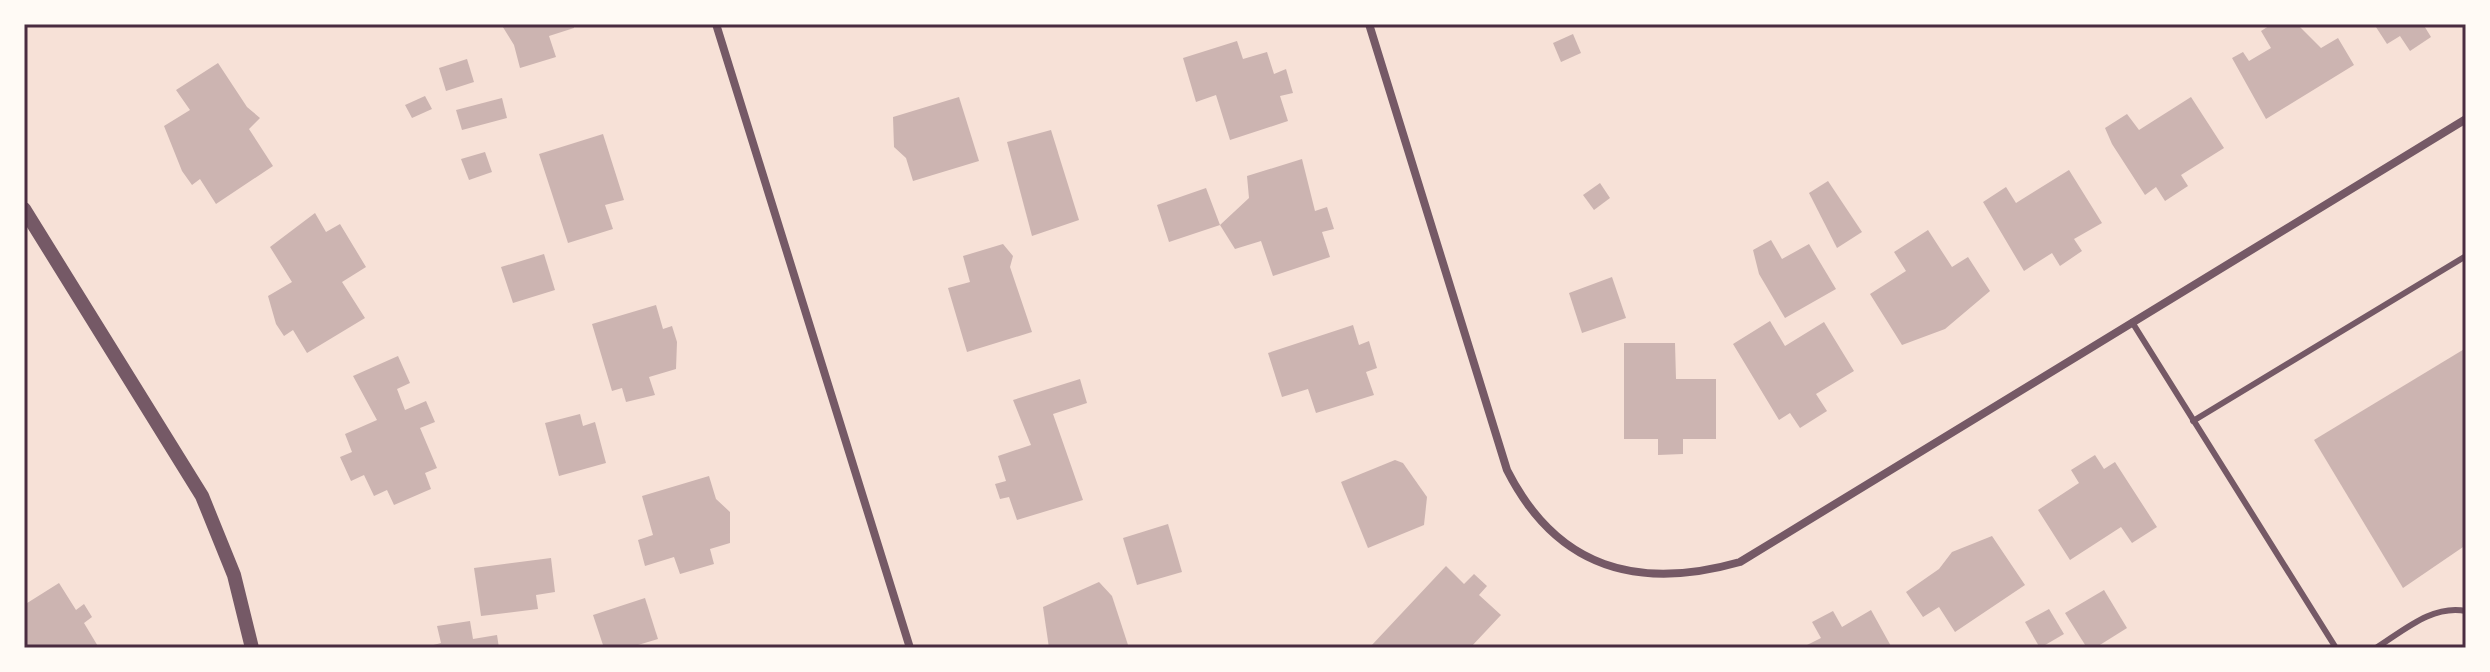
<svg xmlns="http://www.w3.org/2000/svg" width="2490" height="672" viewBox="0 0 2490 672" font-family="Ubuntu,sans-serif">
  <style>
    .building { fill: #ccb4b1 }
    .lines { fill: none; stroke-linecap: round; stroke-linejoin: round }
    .service { stroke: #755966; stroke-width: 6 }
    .minor { stroke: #755966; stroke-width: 8 }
    .tertiary { stroke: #755966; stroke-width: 14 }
    .neatline { fill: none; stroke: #4a2c40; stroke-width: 3 }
  </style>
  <rect width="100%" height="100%" fill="#f7e1d7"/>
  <g class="building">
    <path d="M501,24h73v4l-25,8 7,21 -36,11 -6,-23z"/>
    <path d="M2272,24h25l24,24 17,-10 16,27 -88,54 -34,-61 11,-6 6,9 22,-13 -10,-17z"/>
    <path d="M2374,24h49l8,13 -21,14 -10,-15 -13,8z"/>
    <path d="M1573,34l8,19 -20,9 -8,-19z"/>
    <path d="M1237,41l6,18 24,-7 7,22 12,-5 7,24 -13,3 8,25 -58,19 -14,-45 -20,7 -13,-44z"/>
    <path d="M467,59l7,23 -28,9 -7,-23z"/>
    <path d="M218,63l29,44 13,11 -11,11 24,37 -57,38 -16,-25 -8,6 -10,-14 -18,-45 26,-16 -14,-20z"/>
    <path d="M425,96l7,13 -20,9 -7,-13z"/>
    <path d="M959,97l20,64 -66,20 -7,-23 -12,-11 -1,-30z"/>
    <path d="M2191,97l33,51 -43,27 7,11 -23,15 -9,-14 -11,8 -33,-51 -7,-16 22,-14 12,16z"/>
    <path d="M502,98l5,20 -45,12 -6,-20z"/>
    <path d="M1051,130l28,90 -47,16 -25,-94z"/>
    <path d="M603,134l21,66 -19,5 8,24 -45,14 -29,-89z"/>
    <path d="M485,152l7,20 -23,8 -8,-21z"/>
    <path d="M1302,159l13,52 12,-4 7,22 -12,3 8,25 -57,19 -12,-35 -26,8 -15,-24 -51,17 -12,-37 49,-17 14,37 29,-27 -2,-22z"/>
    <path d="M2069,170l33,53 -28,16 8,12 -22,15 -8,-13 -28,18 -41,-69 23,-15 10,16z"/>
    <path d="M1828,181l34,51 -25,16 -28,-55z"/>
    <path d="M1600,183l10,15 -16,12 -11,-15z"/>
    <path d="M315,213l11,19 14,-8 26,43 -24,15 23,36 -58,35 -14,-23 -9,6 -8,-12 -8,-28 24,-14 -22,-35z"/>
    <path d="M1928,230l24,37 16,-10 22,34 -45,38 -43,16 -32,-51 36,-23 -12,-19z"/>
    <path d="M1771,240l11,19 27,-15 27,45 -51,29 -26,-44 -6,-24z"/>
    <path d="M1003,244l10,12 -3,11 22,65 -65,20 -19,-64 22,-6 -7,-26z"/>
    <path d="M544,254l11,36 -42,13 -12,-36z"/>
    <path d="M1612,277l14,41 -44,15 -13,-40z"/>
    <path d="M656,305l7,24 9,-3 5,16 -1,27 -27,8 6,18 -29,7 -4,-14 -10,3 -20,-67z"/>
    <path d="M1770,321l15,25 39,-24 30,49 -38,23 11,17 -27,17 -10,-15 -11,7 -46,-76z"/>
    <path d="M1353,325l6,20 10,-4 8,27 -11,4 8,23 -58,18 -8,-24 -26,8 -14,-44z"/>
    <path d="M1624,343h51l1,36h40v60h-33v15l-25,1v-16h-34z"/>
    <path d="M2466,348v197l-63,43 -89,-148z"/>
    <path d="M398,356l12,27 -13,6 8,21 21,-9 9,21 -15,6 17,40 -12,5 6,16 -37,16 -7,-15 -13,6 -10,-21 -13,6 -11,-24 12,-5 -7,-18 32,-14 -24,-44z"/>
    <path d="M1080,379l7,24 -34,11 30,86 -66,20 -8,-23 -9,2 -5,-15 11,-3 -8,-25 33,-11 -18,-45z"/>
    <path d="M580,414l3,12 12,-4 11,41 -47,13 -14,-53z"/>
    <path d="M2095,455l9,14 11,-7 42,65 -25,16 -11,-16 -51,33 -32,-50 41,-27 -8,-13z"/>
    <path d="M1395,460l8,3 24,34 -3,28 -56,23 -27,-66z"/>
    <path d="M709,476l7,23 14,13v31l-20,6 4,15 -34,10 -6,-17 -29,9 -7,-26 15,-5 -11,-39z"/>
    <path d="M1168,524l14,48 -45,13 -14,-47z"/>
    <path d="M1992,536l33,49 -70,47 -16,-25 -16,10 -17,-25 33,-23 13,-17z"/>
    <path d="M551,558l4,34 -19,3 2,14 -57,7 -7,-48z"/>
    <path d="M1446,566l18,18 10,-10 13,12 -8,9 22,20 -31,33h-97l-2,-2z"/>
    <path d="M1099,582l13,14 17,52h-80l-6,-41z"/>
    <path d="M59,583l17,27 8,-6 8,13 -8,6 15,25h-75v-43z"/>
    <path d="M2104,590l23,38 -32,20h-8l-22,-35z"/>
    <path d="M645,598l13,41 -30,9h-24l-11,-33z"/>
    <path d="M2049,609l15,25 -24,14 -15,-26z"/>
    <path d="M1871,610l21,38h-91l20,-10 -9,-16 21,-11 9,16z"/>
    <path d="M470,621l3,18 24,-4 2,13h-77l19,-5 -4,-17z"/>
  </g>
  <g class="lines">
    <g class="service">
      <path d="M2132,322l204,326"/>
      <path d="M2193,421l273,-165"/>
      <path d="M2376,648c27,-17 57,-44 90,-37"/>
    </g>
    <g class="minor">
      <path d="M716,24l194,624"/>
      <path d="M1369,24l138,446c50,99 131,121 233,92l726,-443"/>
    </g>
    <path class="tertiary" d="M24,209l178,287 32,79 18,73"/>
  </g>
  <rect width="2490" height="672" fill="none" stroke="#fffaf5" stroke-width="52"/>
  <rect x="26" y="26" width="2438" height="620" class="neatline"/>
</svg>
